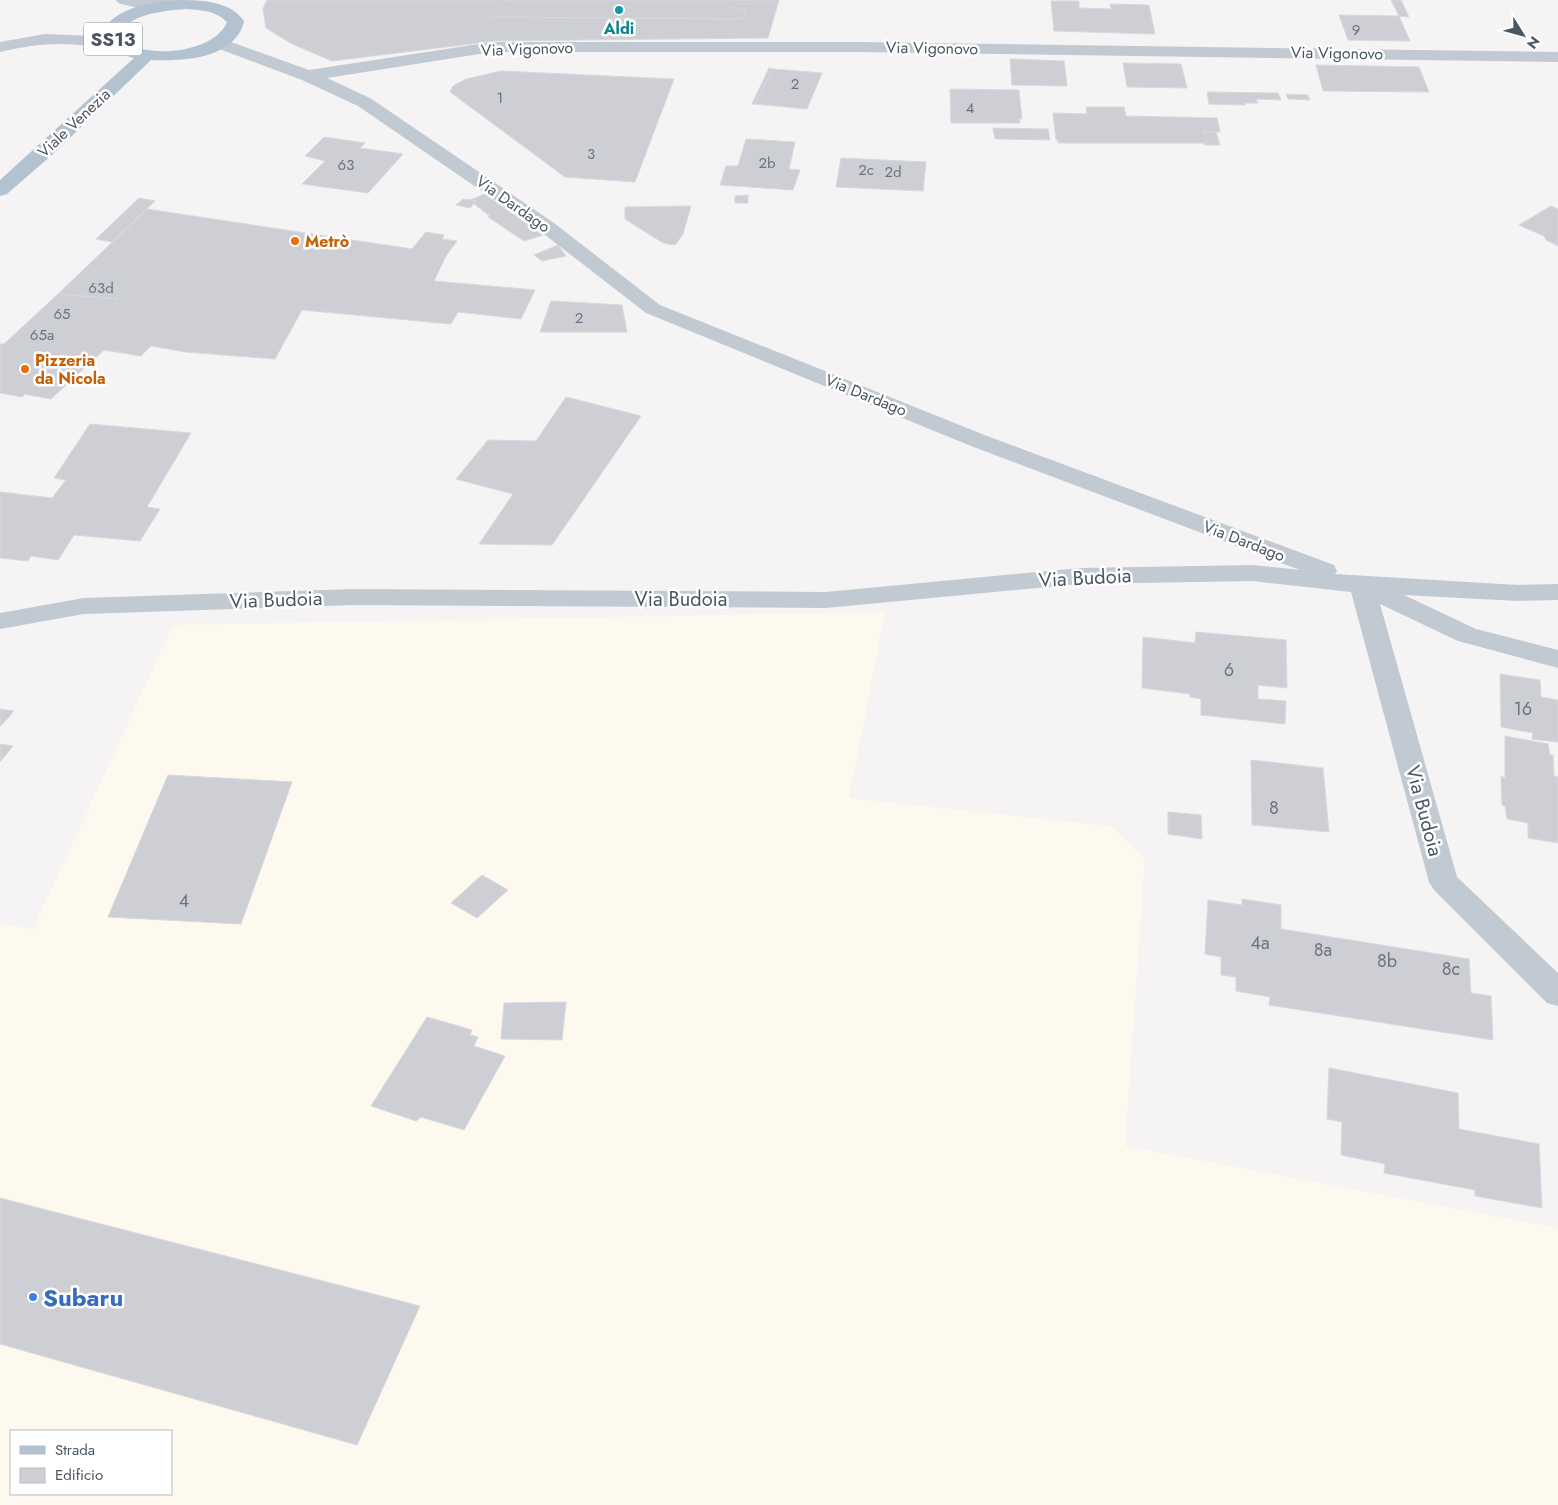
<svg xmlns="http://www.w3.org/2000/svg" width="1558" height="1505" viewBox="0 0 1558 1505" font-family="Jost,sans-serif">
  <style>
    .commercial { fill: #fdf9ef; fill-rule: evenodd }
    .building { fill: #cdcfd5; stroke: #d7d9de }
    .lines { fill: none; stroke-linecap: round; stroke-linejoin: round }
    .street { fill: #c1cad2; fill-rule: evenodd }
    .primary { fill: #b3c2d1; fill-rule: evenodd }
    .culture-dot { fill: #0f9aa8; stroke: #fff; stroke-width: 2 }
    .food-dot { fill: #e8710a; stroke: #fff; stroke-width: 2 }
    .shop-dot { fill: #3f7fe0; stroke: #fff; stroke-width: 2 }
    .labels { text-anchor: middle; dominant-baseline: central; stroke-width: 5; stroke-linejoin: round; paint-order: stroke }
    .far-number-label { font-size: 15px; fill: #6b747e }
    .far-culture-label { font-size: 16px; font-weight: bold; fill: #0d838f; stroke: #fff }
    .far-street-label { font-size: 16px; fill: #4a5661; stroke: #fff }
    .far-food-label { font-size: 16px; font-weight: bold; fill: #c56008; stroke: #fff; text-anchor: start }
    .number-label { font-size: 18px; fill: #6b747e }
    .shield { fill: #fff; stroke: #808990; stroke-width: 1 }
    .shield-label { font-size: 19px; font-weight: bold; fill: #4a5661 }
    .street-label { font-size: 20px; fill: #4a5661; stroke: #fff }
    .near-shop-label { font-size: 24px; font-weight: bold; fill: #366cbe; stroke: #fff; text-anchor: start }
  </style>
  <rect width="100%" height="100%" fill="#f5f3f3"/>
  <path class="commercial" d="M885,612l-36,186 261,28 35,33 -20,287 433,82v277h-1558v-581l33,5 140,-304zM11,1431h160v63h-160z"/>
  <g class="building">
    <path d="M267,0h512l-11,38 -273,3 -163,20 -40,-17 -26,-16 -3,-19z"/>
    <path d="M506,0h247l-1,4 -14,-1 -4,6 12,1 -3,9 -252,-2z"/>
    <path d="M1391,0h10l8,17 -10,-1z"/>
    <path d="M1051,1h28v7l32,1 -1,-5 39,1 6,29 -101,-3z"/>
    <path d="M1339,15l60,1 11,25 -62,-1z"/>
    <path d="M1010,59l54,2 3,25 -55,-1z"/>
    <path d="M1123,63l58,1 6,24 -60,-1z"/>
    <path d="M1316,65l103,2 10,25 -106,-1z"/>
    <path d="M769,68l4,1 -18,35h-3z"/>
    <path d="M773,69l49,4 -15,36 -52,-5z"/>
    <path d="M501,71l173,8 -39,103 -70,-5 -115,-85 3,-6 13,-7z"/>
    <path d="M950,89l69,1 3,29h-3l1,4h-69z"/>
    <path d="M1207,92l71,1 3,7 -25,-1 2,4h-13v2l-36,-1z"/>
    <path d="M1286,94l22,1 2,5 -22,-1z"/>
    <path d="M1086,107h38l2,9 91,2 3,14h-16l3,11h-149v-3h-2l-3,-27 34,1z"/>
    <path d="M993,128l55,1 2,11 -55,-1z"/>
    <path d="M1204,132h12l4,13h-15l-1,-2h3z"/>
    <path d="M324,137l41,6 -5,5 43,6 -35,39 -66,-9 23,-23 -20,-5z"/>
    <path d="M746,139l49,3 -6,27 11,1 -7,20 -73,-5 6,-19h12z"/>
    <path d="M841,158l85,4 -3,29 -87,-4z"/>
    <path d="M485,194l58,41 -19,6 -36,-24 2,-1 -16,-12 2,-3 -6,-1z"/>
    <path d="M748,195v8h-13v-7z"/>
    <path d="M139,198l16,3 -43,41 -16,-3z"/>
    <path d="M463,199l7,1 6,1 -6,7 -14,-3z"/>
    <path d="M691,206l-8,28 -7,10 -3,1 -10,-2 -38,-24v-12z"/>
    <path d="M1551,206l7,3v37l-12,-6 -2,-4 -25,-11z"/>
    <path d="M147,209l265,40 14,-17 18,3 -2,4 15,2 -11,15 -12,25 101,9 -14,29 -63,-7 -7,12 -149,-14 -27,49 -89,-7 -35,-6 -10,10 -37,-6 -53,49 -27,-5 95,-95 -61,-5z"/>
    <path d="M558,245l8,11 -24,5 -8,-6z"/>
    <path d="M58,294l61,5 -97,98 -22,-4v-49h4z"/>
    <path d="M551,301l71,4 5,27h-87z"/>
    <path d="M566,397l75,19 -89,129 -73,-1 34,-50 -57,-15 32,-39 48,1z"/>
    <path d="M90,424l101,9 -44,74 13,2 -20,32 -66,-6 -16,25 -27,-4 -3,5 -28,-3v-66l52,6 14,-18 -12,-2z"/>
    <path d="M1196,632l90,8 1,48 -29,-3v14l28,2 -1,23 -84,-9v-16l-11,-2v-3l-48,-6 1,-51 52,6z"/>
    <path d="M1500,674l40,6 1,17 17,3v42l-26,-3 1,-6 -32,-6z"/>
    <path d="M0,709l14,2 -14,16z"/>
    <path d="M1505,736l43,8 2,11h3l1,21 4,1v66l-30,-5v-15l-21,-4 -2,-13 -3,-1 -1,-29 4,2z"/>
    <path d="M0,744l13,2 -13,16z"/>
    <path d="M1251,760l72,8 6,64 -77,-7z"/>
    <path d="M168,775l124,7 -51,142 -133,-7z"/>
    <path d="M1168,812l33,3 1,24 -34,-5z"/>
    <path d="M482,875l26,15 -31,28 -26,-15z"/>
    <path d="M1242,899l39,6v24l188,30 2,34 20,3 2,44 -224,-35 1,-8 -34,-6v-14l-15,-2v-18l-16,-3 3,-54 34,5z"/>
    <path d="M566,1002l-4,38 -61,-1 3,-36z"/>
    <path d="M427,1017l45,13 -2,5 8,2 -4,9 31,10 -41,74 -43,-13 -5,4 -45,-15z"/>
    <path d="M1329,1068l129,25 1,36 80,15 3,64 -67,-12v-6l-91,-17 1,-9 -44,-9 1,-33 -15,-3z"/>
    <path d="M0,1198l420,108 -63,139 -357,-101z"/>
  </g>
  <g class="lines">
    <g class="street">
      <path d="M116,0h53l6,1 2,4 -2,4c-19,4 -38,-1 -57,-6z"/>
      <path d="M45,34l47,2 36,8 3,4 -3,4c-13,3 -36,-6 -50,-7 -26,-3 -52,1 -78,7v-10z"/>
      <path d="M220,38l89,32 183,-28h367l699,10v10l-699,-10h-367l-165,26 43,20 184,125 106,82 327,131 347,129 3,6 -2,3 183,11 40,-1v16l-40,1 -114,-6 72,34 82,21v18l-100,-27 -78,-37 77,273 101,96v33l-11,-3 -113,-113 -5,-8 -78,-290 -98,-11 -173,3 -254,24 -471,-3 -271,9 -84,15v-16l84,-15 271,-9 471,3 254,-24 173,-3 47,5 -329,-124 -325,-133 -106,-82 -182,-125 -56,-26 -88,-33 -3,-4 3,-4z"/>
    </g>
    <path class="primary" d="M175,0c25,0 54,0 69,21 -1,5 -3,10 -6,14 -18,25 -59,26 -87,25l-98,94 -46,40 -7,2v-16l134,-122c-32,-8 -43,-31 -8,-47 15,-7 33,-9 49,-11zM187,9c15,1 29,2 40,13 -12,31 -81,38 -105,18 -5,-26 48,-30 65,-31z"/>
  </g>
  <circle class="culture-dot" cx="619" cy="10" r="5"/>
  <g class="food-dot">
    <circle cx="295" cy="241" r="5"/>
    <circle cx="25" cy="369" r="5"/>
  </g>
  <circle class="shop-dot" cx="33" cy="1297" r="5"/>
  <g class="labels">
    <g class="far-number-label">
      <text x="1356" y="30">9</text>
      <text x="795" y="84">2</text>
      <text x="500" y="98">1</text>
      <text x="970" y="108">4</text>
      <text x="591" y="154">3</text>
      <text x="767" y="163">2b</text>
      <text x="346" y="165">63</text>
      <text x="866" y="170">2c</text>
      <text x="893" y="172">2d</text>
      <text x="101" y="288">63d</text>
      <text x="62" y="314">65</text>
      <text x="579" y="318">2</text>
      <text x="42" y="335">65a</text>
    </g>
    <g class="far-culture-label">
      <text x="619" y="28">Aldi</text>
    </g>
    <g class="far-street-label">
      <text transform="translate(932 48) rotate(1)">Via Vigonovo</text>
      <text transform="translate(527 49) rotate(-2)">Via Vigonovo</text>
      <text transform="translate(1337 53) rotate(1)">Via Vigonovo</text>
      <text transform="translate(74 123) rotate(-43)">Viale Venezia</text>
      <text transform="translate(513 204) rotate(35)">Via Dardago</text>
      <text transform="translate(866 395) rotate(22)">Via Dardago</text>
      <text transform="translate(1244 541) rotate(21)">Via Dardago</text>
    </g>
    <g class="far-food-label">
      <text x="305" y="241">Metrò</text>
      <text x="35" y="360">Pizzeria<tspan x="35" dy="18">da Nicola</tspan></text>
    </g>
    <g class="number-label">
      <text x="1229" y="670">6</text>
      <text x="1523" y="709">16</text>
      <text x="1274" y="808">8</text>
      <text x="184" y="901">4</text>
      <text x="1260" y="943">4a</text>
      <text x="1323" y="950">8a</text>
      <text x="1387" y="961">8b</text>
      <text x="1451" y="969">8c</text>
    </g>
    <rect class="shield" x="84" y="22.5" width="58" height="33" rx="4"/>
    <g class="shield-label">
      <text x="113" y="39">SS13</text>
    </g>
    <g class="street-label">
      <text transform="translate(1085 578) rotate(-3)">Via Budoia</text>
      <text x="681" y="599">Via Budoia</text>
      <text transform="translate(276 600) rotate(-2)">Via Budoia</text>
      <text transform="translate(1424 811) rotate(75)">Via Budoia</text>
    </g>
    <g class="near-shop-label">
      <text x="43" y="1297">Subaru</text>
    </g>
  </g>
  <rect x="10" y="1430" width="162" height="65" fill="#ffffff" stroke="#b7bbc0"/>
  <rect x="20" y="1446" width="25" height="8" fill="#b3c2d1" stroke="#b7bbc0"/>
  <text x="55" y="1455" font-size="15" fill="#4a5661">Strada</text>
  <rect x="20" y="1468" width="25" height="15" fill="#cdcfd5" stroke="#b7bbc0"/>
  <text x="55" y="1480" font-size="15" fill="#4a5661">Edificio</text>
  <g transform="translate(1523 35) rotate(127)" stroke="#ffffff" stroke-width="4" paint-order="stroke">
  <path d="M0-4L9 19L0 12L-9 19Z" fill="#4a5661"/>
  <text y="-8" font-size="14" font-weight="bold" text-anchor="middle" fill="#4a5661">N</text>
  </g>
</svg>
